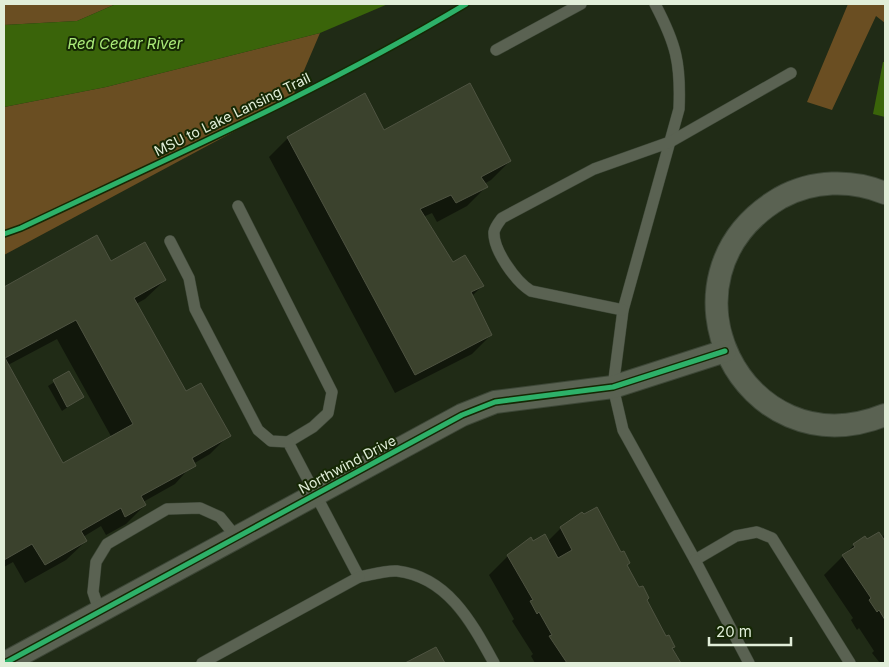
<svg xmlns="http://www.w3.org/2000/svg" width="889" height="667" viewBox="0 0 889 667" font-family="Inter,sans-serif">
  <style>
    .forest { fill: #6a4e22 }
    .water { fill: #3a640a }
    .shadow { fill: #0007; fill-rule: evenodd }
    .building { fill: #3b422d; stroke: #4e5341; fill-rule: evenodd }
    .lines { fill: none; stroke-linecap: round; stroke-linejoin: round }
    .service-casing { stroke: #3d4737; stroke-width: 12 }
    .minor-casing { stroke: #3d4737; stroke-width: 24 }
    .service { stroke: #5a6252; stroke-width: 11 }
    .minor { stroke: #5a6252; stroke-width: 22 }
    .cycleway-casing { stroke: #152804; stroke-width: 8 }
    .cycleway { stroke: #2db169; stroke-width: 5 }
    .labels { text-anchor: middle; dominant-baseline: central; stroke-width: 4; stroke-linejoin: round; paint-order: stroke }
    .street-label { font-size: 14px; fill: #e1eed9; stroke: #152804 }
    .water-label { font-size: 15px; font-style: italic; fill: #aaea79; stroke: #152804 }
  </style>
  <rect width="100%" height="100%" fill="#202b16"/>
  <g class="forest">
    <path d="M4,4h112l-39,17 -73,4z"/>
    <path d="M848,4h37v19l-9,-7 -44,94 -25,-8z"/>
    <path d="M320,33l-29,68 -287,154v-148l102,-20z"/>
  </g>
  <g class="water">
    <path d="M116,4h272l-68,29 -214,54 -102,20v-82l73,-4z"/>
    <path d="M883,62h2v55l-12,-3z"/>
  </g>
  <g class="shadow">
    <path d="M383,131l127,30 -19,19 -7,4 2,3 -19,19 -30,16 -5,-9 -9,4 30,47 29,22 -10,10 19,39 -19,19 -77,39 -126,-236 19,-19z"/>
    <path d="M96,237l15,25 54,18 -20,19 -9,5 50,89 43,42 -19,19 -17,10 -18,20 -32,18 2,3 -19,19 -20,11 -5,-9 -18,11 3,4 -20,19 -41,23 -12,-21 -9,5v-278zM57,339l55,99 -49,27 -55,-100z"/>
    <path d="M69,373l13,24 -20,14 -14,-25z"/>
    <path d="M561,528l65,37 53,98h-144l-4,-7 2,-2 -21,-33 2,-2 -25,-44 19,-19 24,-13 16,-2z"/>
    <path d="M885,534v129h-5l-8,-10 2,-2 -15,-23 -2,2 -6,-10 2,-2 -29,-43 30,-30 27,-7z"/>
  </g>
  <g class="building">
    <path d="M470,83l41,78 -30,16 7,10 -32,16 -5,-8 -31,14 33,53 12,-7 19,31 -13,6 21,43 -77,40 -128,-238 78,-44 19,37z"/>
    <path d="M97,235l14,26 34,-19 21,38 -32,18 52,93 15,-8 30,53 -39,22 4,8 -55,30 5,9 -21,12 -4,-9 -40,23 6,10 -42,24 -13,-21 -28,16v-273zM76,320l57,104 -70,39 -58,-105z"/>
    <path d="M69,371l15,26 -17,10 -14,-27z"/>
    <path d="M597,507l24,45 3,-1 6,12 -3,2 12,22 4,-1 6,12 -2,2 19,36 3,-1 6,12 -3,1 9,15h-114l-18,-27 3,-1 -13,-23 -2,2 -7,-13 3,-1 -26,-45 24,-18 2,4 12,-7 13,24 14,-8 -12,-23 22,-15 2,2z"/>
    <path d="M879,532l6,9v79l-6,-10 -2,2 -8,-12 2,-2 -29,-43 13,-8 -2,-3 12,-8 2,3z"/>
    <path d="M436,647l9,16h-40z"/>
  </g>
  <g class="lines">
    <defs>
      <g id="service">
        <path d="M655,4c21,40 26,59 24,105l-56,201 -10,77 10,43 72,130 41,-24 21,-4 15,6 78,125"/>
        <path d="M496,50l85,-46"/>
        <path d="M238,206l94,186 -4,21 -15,14 -25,15"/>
        <path d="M170,241l19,37 6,31 63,121 13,11 17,1 71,135c11,-2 27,-7 38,-6 51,6 75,52 97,92"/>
        <path d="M623,310l-92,-19c-15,-9 -38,-41 -37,-59 1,-5 5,-10 8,-14l92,-49 76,-27 121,-69"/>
        <path d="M695,560l54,103"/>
        <path d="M100,613l-7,-21 3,-30 11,-18 60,-35 33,-1 20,9 17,21"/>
        <path d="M202,663l157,-86"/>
      </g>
      <g id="minor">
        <path d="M885,193c-33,-14 -73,-13 -105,5 -133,79 -37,274 105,217"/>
        <path d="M5,663l457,-248 33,-13 118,-15 112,-36"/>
      </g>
    </defs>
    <use href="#service" class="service-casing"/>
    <use href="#minor" class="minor-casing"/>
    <use href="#service" class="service"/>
    <use href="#minor" class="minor"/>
    <defs>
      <g id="cycleway">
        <path d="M4,234l17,-6c150,-71 303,-139 445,-224"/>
        <path d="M5,663l457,-248 33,-13 118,-15 112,-36"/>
      </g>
    </defs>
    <use href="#cycleway" class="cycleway-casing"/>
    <use href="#cycleway" class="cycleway"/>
  </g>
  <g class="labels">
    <g class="street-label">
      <text transform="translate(232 114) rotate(-26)">MSU to Lake Lansing Trail</text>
      <text transform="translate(347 464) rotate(-28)">Northwind Drive</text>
    </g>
    <g class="water-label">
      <text x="125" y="43">Red Cedar River</text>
    </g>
  </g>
  <rect width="889" height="667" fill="none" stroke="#e1eed9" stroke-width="10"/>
  <path d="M709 637v8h82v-8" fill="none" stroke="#e1eed9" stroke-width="2.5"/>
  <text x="716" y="637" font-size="15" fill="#e1eed9" stroke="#152804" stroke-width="4" paint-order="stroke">20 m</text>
</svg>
